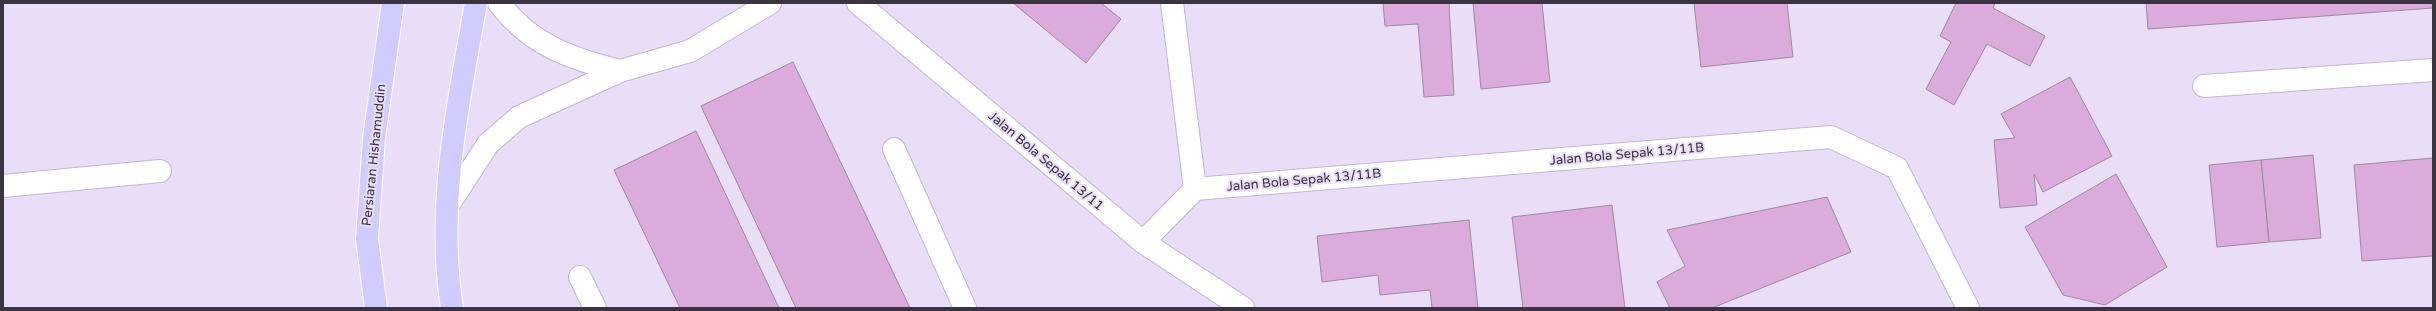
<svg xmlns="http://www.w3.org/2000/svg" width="2436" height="311" viewBox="0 0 2436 311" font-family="'Varela Round',sans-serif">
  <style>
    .building { fill: #daabdb; stroke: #9e8a9f }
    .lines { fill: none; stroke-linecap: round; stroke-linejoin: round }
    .minor-casing { stroke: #c2b6d0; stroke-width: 24 }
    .major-casing { stroke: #fff; stroke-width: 24 }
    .minor { stroke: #fff; stroke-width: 22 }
    .major { stroke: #d0cdfe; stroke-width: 22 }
    .labels { text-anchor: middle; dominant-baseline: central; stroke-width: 4; stroke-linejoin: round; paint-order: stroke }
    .street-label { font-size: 13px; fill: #39343f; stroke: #e9ddf8 }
  </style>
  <rect width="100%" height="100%" fill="#e9ddf8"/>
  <g class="building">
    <path d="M1013,3h88l20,16 -35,44z"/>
    <path d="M1383,3h66l5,92 -30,2 -6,-73 -33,2z"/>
    <path d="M1473,3h69l8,79 -69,7z"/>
    <path d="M1694,3h93l6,54 -92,10z"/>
    <path d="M1956,3h39l-2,5 52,28 -15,30 -43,-22 -33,61 -28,-16 25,-47 -11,-6z"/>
    <path d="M2146,3h287v5l-285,21z"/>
    <path d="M793,62l117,246h-114l-95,-202z"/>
    <path d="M2070,77l42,79 -69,36 -9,-18 3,31 -37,3 -6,-68 21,-2 -14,-24z"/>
    <path d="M696,131l83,177h-99l-66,-138z"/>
    <path d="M2313,155l8,83 -52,4 -8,-82z"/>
    <path d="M2433,158v98l-71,5 -8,-96z"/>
    <path d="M2261,160l8,82 -52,5 -8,-82z"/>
    <path d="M2116,174l51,93 -62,38 -42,-10 -38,-68z"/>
    <path d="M1827,197l24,55 -139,56h-42l-13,-26 28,-16 -18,-36z"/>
    <path d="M1612,205l13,103h-102l-11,-91z"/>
    <path d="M1469,220l9,88h-46l-2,-18 -50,5 -2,-20 -56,7 -5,-46z"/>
  </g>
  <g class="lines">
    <defs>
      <g id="minor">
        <path d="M499,3c31,42 73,56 121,68"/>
        <path d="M858,3l285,239 100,66"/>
        <path d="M1172,3l23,186"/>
        <path d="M2204,86l229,-16"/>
        <path d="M894,149l71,159"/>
        <path d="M3,186l157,-15"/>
        <path d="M1195,189l636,-52 66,31 71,140"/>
        <path d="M447,207l41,-63 31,-27 101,-46 70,-20 80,-48"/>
        <path d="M1143,242l52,-53"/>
        <path d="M580,277l15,31"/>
      </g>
      <g id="major">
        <path d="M376,308l-9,-69 7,-101 19,-135"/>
        <path d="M452,308c-16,-102 6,-205 24,-305"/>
      </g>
    </defs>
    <use href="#minor" class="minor-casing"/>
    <use href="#major" class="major-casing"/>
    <use href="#minor" class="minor"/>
    <use href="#major" class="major"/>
  </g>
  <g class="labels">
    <g class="street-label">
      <text transform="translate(1627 154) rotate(-5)">Jalan Bola Sepak 13/11B</text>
      <text transform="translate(374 155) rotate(-84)">Persiaran Hishamuddin</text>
      <text transform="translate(1046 161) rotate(40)">Jalan Bola Sepak 13/11</text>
      <text transform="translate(1304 180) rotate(-5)">Jalan Bola Sepak 13/11B</text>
    </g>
  </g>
  <rect width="2436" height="311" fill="none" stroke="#39343f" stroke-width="8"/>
</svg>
